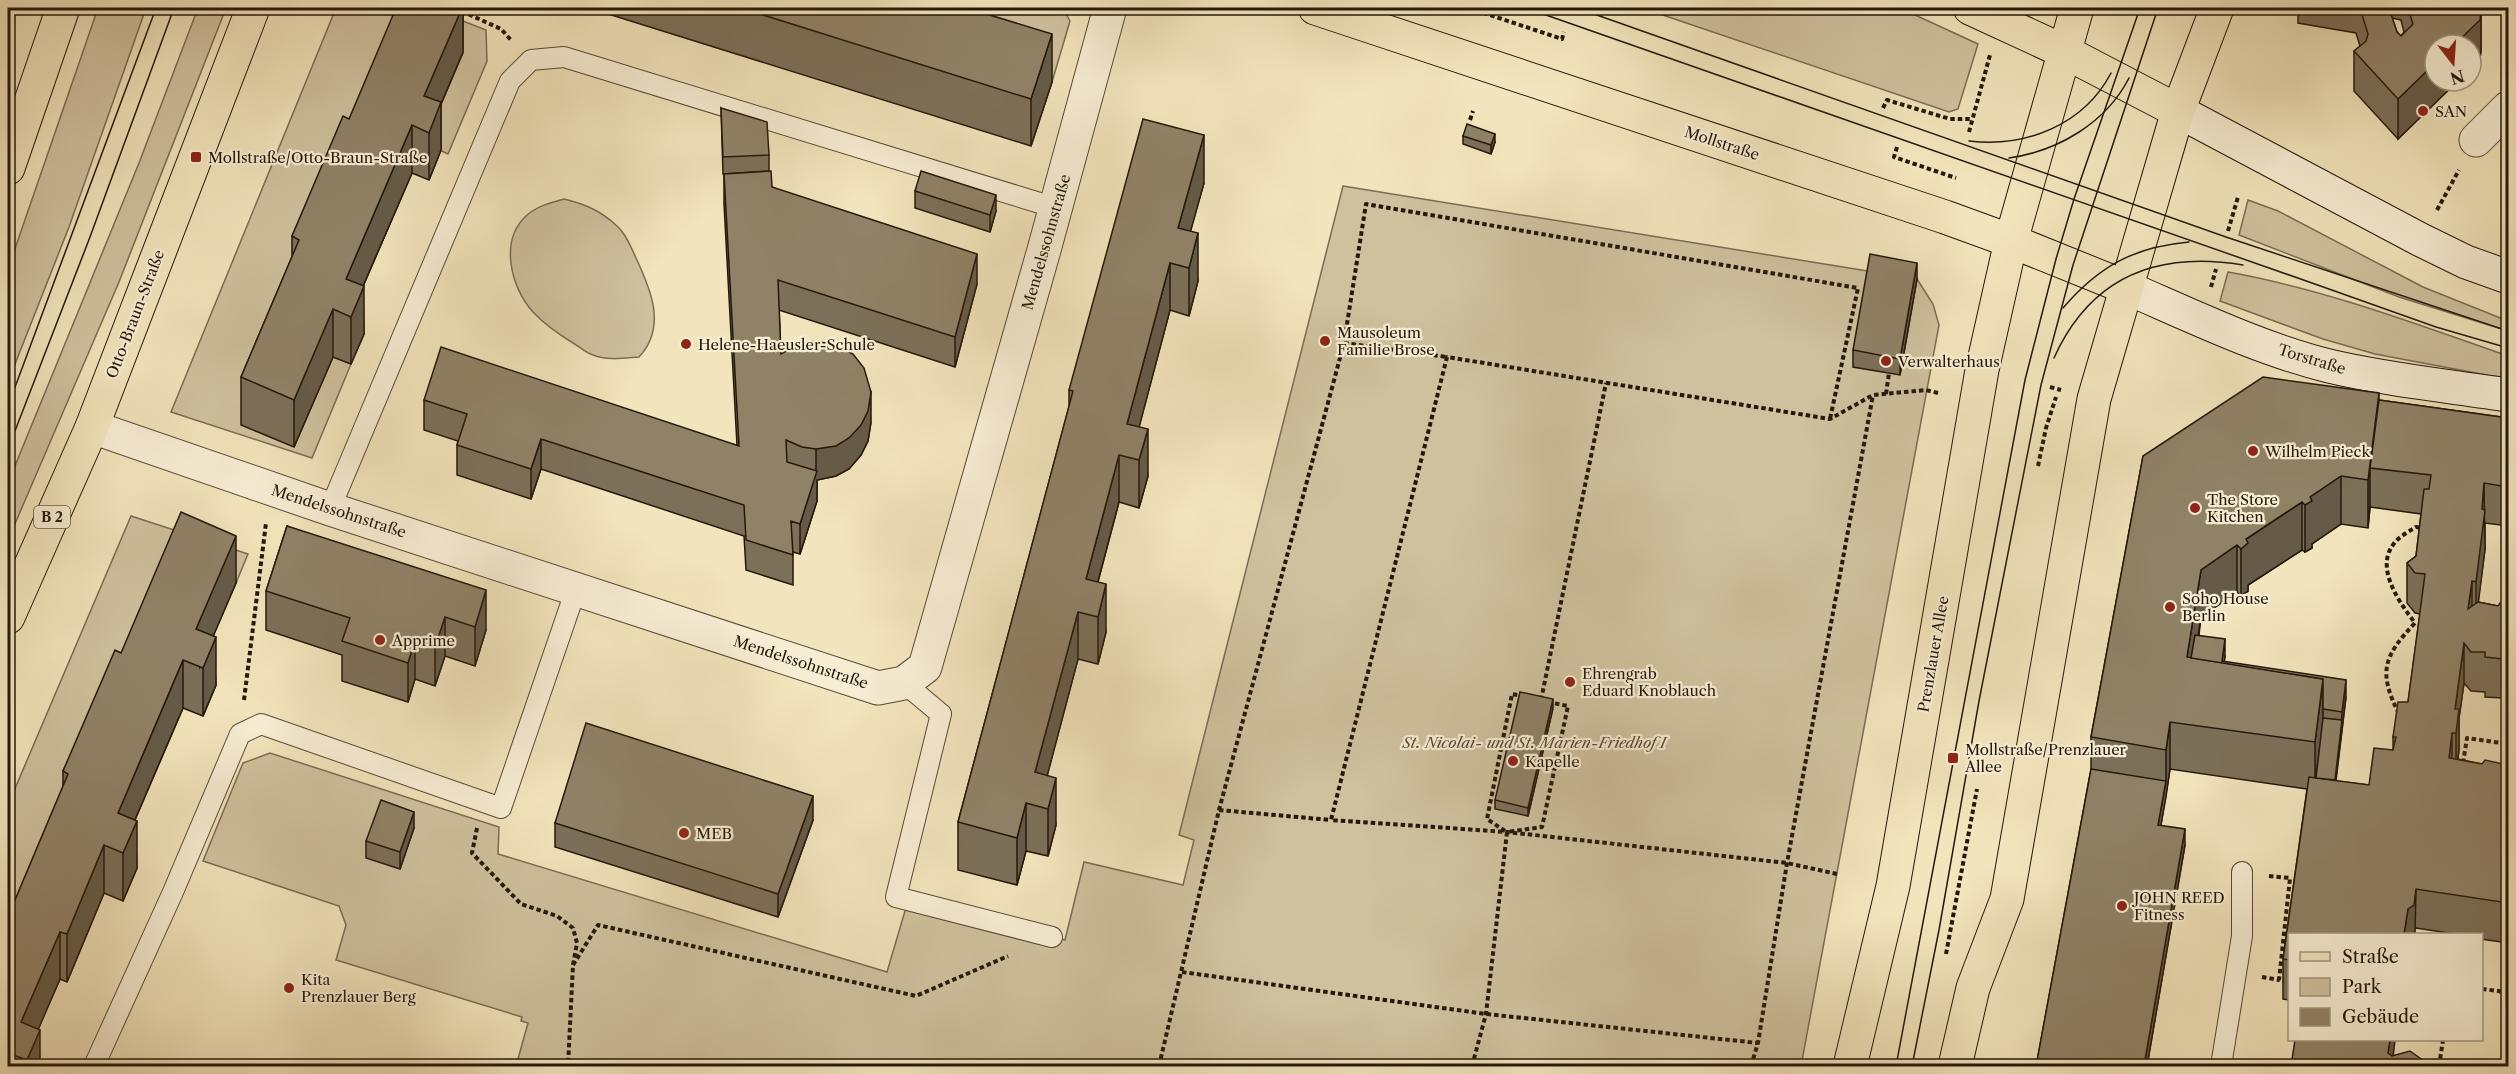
<svg xmlns="http://www.w3.org/2000/svg" width="2516" height="1074" viewBox="0 0 2516 1074" font-family="'Libre Caslon Text',serif">
  <style>
    .green { fill: #cfc19e; stroke: #7a6c54; stroke-width: 1.5 }
    .lines { fill: none; stroke-linecap: round; stroke-linejoin: round }
    .service-casing { stroke: #584b37; stroke-width: 22 }
    .minor-casing { stroke: #584b37; stroke-width: 35 }
    .secondary-casing { stroke: #25180b; stroke-width: 35 }
    .primary-casing { stroke: #25180b; stroke-width: 35 }
    .path { stroke: #25180b; stroke-width: 4; stroke-dasharray: 4.5 3; stroke-linecap: butt }
    .service { stroke: #f7edd3; stroke-width: 20 }
    .minor { stroke: #f7edd3; stroke-width: 33 }
    .secondary { stroke: #f7edd3; stroke-width: 33 }
    .primary { stroke: #f2e4bc; stroke-width: 33 }
    .tram { stroke: #25180b; stroke-width: 1.5 }
    .wall { fill: #7c7059; stroke: #25180b; stroke-width: 1.5; fill-rule: evenodd }
    .shaded-wall { fill: #655b48; stroke: #25180b; stroke-width: 1.5 }
    .building { fill: #908267; stroke: #25180b; stroke-width: 1.5 }
    .poi-dot { fill: #8f2418; stroke: #f7edd3; stroke-width: 2 }
    .labels { text-anchor: middle; dominant-baseline: central; stroke-width: 4.5; stroke-linejoin: round; paint-order: stroke }
    .shield { fill: #f7edd3; stroke: #645847; stroke-width: 1.5 }
    .shield-label { font-size: 14px; font-weight: bold; fill: #25180b }
    .poi-label { font-size: 15px; fill: #25180b; stroke: #f7edd3; text-anchor: start }
    .street-label { font-size: 15px; fill: #25180b; stroke: #f7edd3 }
    .park-label { font-size: 15px; font-style: italic; fill: #584b37; stroke: #f7edd3 }
  </style>
  <rect width="100%" height="100%" fill="#f2e4bc"/>
  <filter id="stains"><feTurbulence type="fractalNoise" baseFrequency=".00333" numOctaves="4"/><feColorMatrix values="0 0 0 0 .2 0 0 0 0 .09 0 0 0 0 .02 0 0 0 .5 -.17"/></filter>
  <radialGradient id="worn" r=".72"><stop offset=".6" stop-color="#630" stop-opacity="0"/><stop offset="1" stop-color="#630" stop-opacity=".3"/></radialGradient>
  <g class="green">
    <path d="M98,8h48l-77,219 -61,155v-113z"/>
    <path d="M198,8h28l-107,274 -111,258v-57l131,-320z"/>
    <path d="M336,8h94l56,22 1,31 -39,93 -24,-11 39,-90 -130,304 18,7 -39,94 -141,-46z"/>
    <path d="M815,8h248l7,13 -18,61z"/>
    <path d="M1642,8h258l78,36 -20,65 -9,3z"/>
    <path d="M1343,186l574,93 16,25 6,21 -138,741h-1285l12,-43 -7,-2 1,-4 -186,-57 10,-35 -7,-19 -136,-45 40,-98 27,-10 229,74 -1,27 389,118 18,-61 7,-5 8,-2 145,36 19,-78 99,23 11,-45 -15,-5z"/>
    <path d="M564,199c21,5 37,12 53,27 9,8 14,21 19,32 15,32 31,69 3,99 -14,1 -32,4 -46,-2 -7,-2 -13,-8 -20,-12 -13,-8 -29,-19 -40,-31 -22,-24 -34,-71 -7,-96 11,-10 24,-13 38,-17z"/>
    <path d="M2248,200l30,11 145,76 85,34v10l-109,-34 -160,-62z"/>
    <path d="M2228,272c96,17 188,52 280,84v23l-133,-25 -52,-15 -103,-38z"/>
    <path d="M131,516l117,38 -12,29 -55,-23 -173,398v-153z"/>
  </g>
  <g class="lines">
    <defs>
      <g id="service">
        <path d="M330,509l180,-428 21,-21 33,-3 492,151"/>
        <path d="M904,683l37,31 -45,183 156,40"/>
        <path d="M94,1066l79,-174 67,-158 21,-10 240,84 75,-219"/>
        <path d="M2221,1066l21,-130v-64"/>
      </g>
      <g id="minor">
        <path d="M2476,140l32,-32"/>
        <path d="M92,427l238,82 548,179 26,-5 21,-16 119,-417 66,-242"/>
      </g>
      <g id="secondary">
        <path d="M2178,111l243,129 45,22 42,15"/>
        <path d="M2125,287c65,28 135,62 204,79 59,14 120,20 179,29"/>
      </g>
      <g id="primary">
        <path d="M1315,8l630,209 66,24 114,46"/>
        <path d="M1970,8l93,43 115,60"/>
        <path d="M8,168l55,-160"/>
        <path d="M8,617l84,-190 161,-419"/>
        <path d="M1850,1066l43,-180 89,-516 29,-129 66,-233"/>
        <path d="M1955,1066l18,-78 34,-89 87,-500 84,-288 39,-103"/>
      </g>
    </defs>
    <use href="#service" class="service-casing"/>
    <use href="#minor" class="minor-casing"/>
    <use href="#secondary" class="secondary-casing"/>
    <use href="#primary" class="primary-casing"/>
    <g class="path">
      <path d="M455,8l46,21 10,11"/>
      <path d="M1469,8l93,31 2,-7"/>
      <path d="M1883,108l4,-8 63,19h22"/>
      <path d="M1470,120l3,-9"/>
      <path d="M1969,132l21,-77"/>
      <path d="M1897,147l-3,10 62,21"/>
      <path d="M2437,210l22,-40"/>
      <path d="M2228,231l10,-34"/>
      <path d="M2211,287l5,-18"/>
      <path d="M1344,343l103,14"/>
      <path d="M2050,387l11,3"/>
      <path d="M1886,394l3,-21"/>
      <path d="M2038,466l8,-38 10,-31"/>
      <path d="M244,700l22,-177"/>
      <path d="M1541,700l65,-317"/>
      <path d="M2399,714c-21,-42 -16,-57 16,-91 -15,-20 -40,-54 -22,-78 5,-8 15,-13 23,-18l7,1"/>
      <path d="M2463,763l4,-25 41,6"/>
      <path d="M1219,810l112,10"/>
      <path d="M477,828l-5,25 49,51 36,12 16,12 4,15 -4,22 -5,101"/>
      <path d="M1505,831l-18,-12 25,-125 11,2"/>
      <path d="M1837,874l-50,-11 -280,-31 -176,-12 116,-463 383,62 43,-24 53,-5 12,3"/>
      <path d="M2269,876l21,2 -11,102 7,1"/>
      <path d="M1946,954l31,-165"/>
      <path d="M573,965l25,-40 318,71 92,-40"/>
      <path d="M1182,972l304,42 272,29"/>
      <path d="M2262,977l17,3"/>
      <path d="M2482,989l17,2 9,5"/>
      <path d="M1159,1066l60,-256 125,-467 22,-139 492,84 -28,131"/>
      <path d="M1472,1066l14,-52 21,-182 35,-5 26,-121 -20,-4"/>
      <path d="M1751,1066l7,-23 29,-180 86,-468"/>
      <path d="M2439,1066l4,-26"/>
    </g>
    <use href="#service" class="service"/>
    <use href="#minor" class="minor"/>
    <use href="#secondary" class="secondary"/>
    <use href="#primary" class="primary"/>
    <g class="tram">
      <path d="M1526,8l786,275 124,44 72,21"/>
      <path d="M1577,8l649,229 282,94"/>
      <path d="M1969,141c56,7 115,-16 142,-68"/>
      <path d="M2009,158c49,-7 97,-35 120,-80"/>
      <path d="M2063,308c36,-42 71,-61 126,-66"/>
      <path d="M2054,358c37,-82 104,-107 189,-93"/>
      <path d="M8,406l148,-398"/>
      <path d="M8,449l82,-212 84,-229"/>
      <path d="M1896,1066l129,-686 31,-121 18,-60 66,-191"/>
      <path d="M1912,1066l27,-136 40,-229 62,-316 32,-120 85,-257"/>
    </g>
  </g>
  <g class="wall">
    <path d="M463,8v44l-22,52v46l-12,30 -17,-7 -49,113 1,48 -13,30 -18,-7 -39,90 -53,-22v-48l51,-120v-21l57,-117z"/>
    <path d="M589,8h378l85,74 -21,64z"/>
    <path d="M2298,8h183v42l-1,9 -82,80 -44,-48v-40l6,-5 -4,-13 -58,-10zM2392,18l9,2 3,12 -3,4 -4,-4z"/>
    <path d="M721,108l48,47v16l-46,3z"/>
    <path d="M1463,136l32,6 -4,12 -28,-10z"/>
    <path d="M724,174l48,13 205,97 -22,83 -176,-57 2,44 90,68 -3,19 -7,14 -12,14 -13,7 -19,4v21l-17,53 -7,-2v33l-47,-15 -2,-34 -203,-67 -10,30 -74,-24v-30l1,-4 -34,-11v-30l313,45 -13,-241z"/>
    <path d="M1204,183l-14,48 8,50 -9,35 -19,-6 -31,116 9,50 -9,32 -20,-6 -21,80 8,50 -8,32 -20,-5 -31,116 9,50 -8,31 -22,-5 -9,34 -59,-15v-48l111,-415v-17z"/>
    <path d="M915,191l81,20 -6,21 -75,-24z"/>
    <path d="M1917,279l-17,96 -47,-8v-17z"/>
    <path d="M2379,400l129,18v108l-23,-3v26l-7,53 20,4 10,-2v102l-5,-1v-7l-18,-1v-5l-14,-1 -7,-8 -5,35v31l-1,10 24,5 26,1v178l-27,-4v-5h-26l-39,-6 -127,6v66l-6,-1v-40l24,-170 -137,-20 -9,56 24,20 -38,221h-110v-5l54,-292v-32l52,-281zM2370,507l51,7 -5,42 -9,7v40l8,10 5,1 -12,88 -15,35v13l-24,35 -33,-4 10,-84 -122,-35 1,-6 -26,-21 2,-18 36,-25 4,4 7,-5v-6l54,-35 3,2 7,-4v-4l29,-20 27,4z"/>
    <path d="M287,526l199,104 -11,36 -30,-10 -10,30 -20,-7 -7,23 -66,-21v-26l-76,-25v-39z"/>
    <path d="M236,583l-23,53 3,49 -13,31 -20,-8 -48,112 2,48 -14,33 -19,-8 -37,89 -7,-3 -22,50 2,37h-32l2,-154 53,-125v-16l58,-118z"/>
    <path d="M1553,708l-25,108 -33,-7v-9z"/>
    <path d="M813,820l-35,97 -223,-70v-24z"/>
    <path d="M414,828l-14,41 -34,-11v-17z"/>
  </g>
  <g class="shaded-wall">
    <path d="M462,8h1v44l-22,52v46l-12,30v-47l-5,-37z"/>
    <path d="M2481,10v40l-1,9 -9,9v-23h-17z"/>
    <path d="M1052,34v48l-21,64v-47z"/>
    <path d="M2435,63v18h23l-60,58v-40z"/>
    <path d="M412,125v48l-62,143 -4,-37z"/>
    <path d="M1495,134v8l-4,12v-9z"/>
    <path d="M1204,135v48l-23,83 -3,-38z"/>
    <path d="M996,195v16l-6,21v-17z"/>
    <path d="M1198,233v48l-9,35v-48z"/>
    <path d="M977,254v30l-22,83v-30z"/>
    <path d="M1170,263v47l-39,148 -4,-34z"/>
    <path d="M1917,263v16l-17,96v-16z"/>
    <path d="M364,286v48l-13,30v-47z"/>
    <path d="M333,309v48l-39,90v-47z"/>
    <path d="M871,392v30l-3,19 -7,14 -12,14 -13,7 -19,4v21l-17,53v-30l16,-52v-23z"/>
    <path d="M2379,393v47l-9,28v39l-2,21v-48z"/>
    <path d="M1148,429v47l-9,32v-48z"/>
    <path d="M541,439v30l-10,30v-30z"/>
    <path d="M1119,455v47l-30,113 -3,-36z"/>
    <path d="M2341,476v48l-29,20v4l-7,4v-47l5,-8z"/>
    <path d="M2484,483l1,66 -9,73v-40z"/>
    <path d="M2302,502v48l-54,35v6l-7,5v-47l5,-10z"/>
    <path d="M236,536v47l-36,84 -4,-38z"/>
    <path d="M2237,545v47l-36,25 -11,72 -3,-32 14,-87z"/>
    <path d="M2472,581v39l-4,29v-40z"/>
    <path d="M1106,584v48l-8,32v-47z"/>
    <path d="M486,590v40l-11,36v-39z"/>
    <path d="M1078,612v47l-39,148 -4,-35z"/>
    <path d="M445,617v39l-10,30v-39z"/>
    <path d="M216,637v48l-13,31v-48z"/>
    <path d="M2225,639v17l-3,22v-17z"/>
    <path d="M415,640v39l-7,23v-39z"/>
    <path d="M2464,643v40l-5,35v31l-3,24v-40l-1,-24z"/>
    <path d="M183,660v48l-62,144 -3,-39z"/>
    <path d="M2323,679v48l-8,54v-39z"/>
    <path d="M2346,680v17l-12,96v-9z"/>
    <path d="M1553,699v9l-25,108v-8z"/>
    <path d="M2170,722v47l-4,28 -8,44v-16l8,-44v-31z"/>
    <path d="M2452,733v40l-3,-15z"/>
    <path d="M1056,778v47l-8,31v-47z"/>
    <path d="M813,796v24l-35,97v-23z"/>
    <path d="M1026,803v48l-9,34v-47z"/>
    <path d="M414,812v16l-14,41v-17z"/>
    <path d="M137,821v47l-14,33v-48z"/>
    <path d="M2185,829v16l-38,221h-3z"/>
    <path d="M104,845v48l-37,89v-48z"/>
    <path d="M2416,889l-1,45h-11l4,-25z"/>
    <path d="M60,932v47l-35,81 -4,-38z"/>
    <path d="M40,1030v36h-13v-6z"/>
    <path d="M2390,1040h5l-3,26 -4,-13z"/>
  </g>
  <g class="building">
    <path d="M396,8h66l-38,88 17,6 -12,31 -17,-8 -66,154 18,7 -13,31 -18,-8 -39,91 -53,-23 58,-137 -7,-4 51,-120 6,3z"/>
    <path d="M741,8h226l85,26 -21,65z"/>
    <path d="M2360,8h29l8,24 4,4 12,-12 -5,-16h73v2l-1,10 -26,25h-19v18l-37,36 -44,-48 12,-10 2,-7z"/>
    <path d="M721,108l46,14 2,33 -46,2z"/>
    <path d="M1143,119l61,16 -26,93 20,5 -9,35 -19,-5 -43,161 21,5 -9,31 -20,-5 -33,124 20,5 -8,33 -20,-5 -43,160 21,6 -8,31 -22,-6 -9,35 -59,-16 115,-431 -4,-1z"/>
    <path d="M1467,124l28,10 -4,11 -28,-9z"/>
    <path d="M771,171l1,16 205,67 -22,83 -177,-57 3,74 17,-10 13,-3 24,3 18,10 11,14 7,24 -3,19 -7,14 -12,13 -13,8 -20,3 -14,-2 -16,-7 1,22 30,9 -17,53 -9,-3 2,34 -47,-15 -2,-35 -203,-66 -10,30 -74,-24 10,-31 -43,-14 17,-53 298,99 -15,-272z"/>
    <path d="M921,171l75,24 -6,20 -75,-24z"/>
    <path d="M1870,254l47,9 -17,96 -47,-9z"/>
    <path d="M2263,377l116,16 -11,87 -27,-4 -31,21 2,4 -7,4 -3,-3 -56,37 2,4 -7,6 -4,-4 -36,25 -14,87 136,22 -8,63 -145,-20 -4,28 -75,-13 52,-281z"/>
    <path d="M2379,400l129,18v69l-24,-4 -2,26 3,1 -9,72 -4,-1 -4,28 10,-7 20,4 2,-3 8,1v62h-5v-7l-18,-2v-5h-14l-7,-9 -9,66h4l-3,24h-4l-3,25 33,6 3,-4 23,5v138l-92,-14 -2,16 -6,4 -4,25h-115v26l-6,-1 26,-182 60,8 5,-37 19,2 3,-13h-3l5,-35h10l17,-128 -10,-1 -8,-10 9,-7 8,-67h5l2,-14 -61,-7z"/>
    <path d="M181,512l55,24 -40,93 20,8 -13,31 -20,-8 -65,153 19,8 -14,32 -19,-8 -37,89 -7,-2 -39,90 19,8 -13,30 -19,-7v2v-144l2,1 58,-138 -5,-3 52,-121 6,3z"/>
    <path d="M287,526l199,64 -11,37 -30,-10 -10,30 -20,-7 -7,23 -66,-22 8,-23 -84,-27z"/>
    <path d="M2195,635l30,4 -3,22 124,19 -4,32 -19,-3v-30l-132,-21z"/>
    <path d="M1520,692l33,7 -25,109 -33,-8z"/>
    <path d="M2323,718l19,2 -7,60 -19,-2z"/>
    <path d="M586,723l227,73 -35,98 -223,-71z"/>
    <path d="M2091,769l75,12 -8,44 27,4 -41,237h-103l1,-5h-5z"/>
    <path d="M381,800l33,12 -14,40 -34,-11z"/>
    <path d="M2295,1040h95l-2,13 4,3 18,-5 21,15h-140z"/>
  </g>
  <g class="poi-dot">
    <circle cx="2423" cy="111" r="6"/>
    <rect x="190" y="151" width="12" height="12" rx="3"/>
    <circle cx="1325" cy="341" r="6"/>
    <circle cx="686" cy="344" r="6"/>
    <circle cx="1886" cy="361" r="6"/>
    <circle cx="2253" cy="451" r="6"/>
    <circle cx="2195" cy="508" r="6"/>
    <circle cx="2170" cy="607" r="6"/>
    <circle cx="380" cy="640" r="6"/>
    <circle cx="1570" cy="682" r="6"/>
    <rect x="1947" y="752" width="12" height="12" rx="3"/>
    <circle cx="1513" cy="761" r="6"/>
    <circle cx="684" cy="833" r="6"/>
    <circle cx="2122" cy="906" r="6"/>
    <circle cx="289" cy="988" r="6"/>
  </g>
  <g class="labels">
    <rect class="shield" x="34" y="506" width="36" height="22" rx="4.5"/>
    <g class="shield-label">
      <text x="52" y="517">B 2</text>
    </g>
    <g class="poi-label">
      <text x="2435" y="111">SAN</text>
      <text x="208" y="157">Mollstraße/Otto-Braun-Straße</text>
      <text x="1337" y="332">Mausoleum<tspan x="1337" dy="17">Familie Brose</tspan></text>
      <text x="698" y="344">Helene-Haeusler-Schule</text>
      <text x="1898" y="361">Verwalterhaus</text>
      <text x="2265" y="451">Wilhelm Pieck</text>
      <text x="2207" y="499">The Store<tspan x="2207" dy="17">Kitchen</tspan></text>
      <text x="2182" y="598">Soho House<tspan x="2182" dy="17">Berlin</tspan></text>
      <text x="392" y="640">Apprime</text>
      <text x="1582" y="673">Ehrengrab<tspan x="1582" dy="17">Eduard Knoblauch</tspan></text>
      <text x="1965" y="749">Mollstraße/Prenzlauer<tspan x="1965" dy="17">Allee</tspan></text>
      <text x="1525" y="761">Kapelle</text>
      <text x="696" y="833">MEB</text>
      <text x="2134" y="897">JOHN REED<tspan x="2134" dy="17">Fitness</tspan></text>
      <text x="301" y="979">Kita<tspan x="301" dy="17">Prenzlauer Berg</tspan></text>
    </g>
    <g class="street-label">
      <text transform="translate(1722 143) rotate(18)">Mollstraße</text>
      <text transform="translate(1046 242) rotate(-74)">Mendelssohnstraße</text>
      <text transform="translate(135 314) rotate(-69)">Otto-Braun-Straße</text>
      <text transform="translate(2312 359) rotate(17)">Torstraße</text>
      <text transform="translate(339 511) rotate(18)">Mendelssohnstraße</text>
      <text transform="translate(1933 654) rotate(-80)">Prenzlauer Allee</text>
      <text transform="translate(801 662) rotate(18)">Mendelssohnstraße</text>
    </g>
    <g class="park-label">
      <text x="1534" y="742">St. Nicolai- und St. Marien-Friedhof I</text>
    </g>
  </g>
  <rect width="2516" height="1074" fill="none" stroke="#f2e4bc" stroke-width="30"/>
  <rect x="9" y="9" width="2498" height="1056" fill="none" stroke="#25180b" stroke-width="3"/>
  <rect x="15" y="15" width="2486" height="1044" fill="none" stroke="#25180b" stroke-width="1.5"/>
  <rect x="2288" y="933" width="195" height="108" fill="#f7edd3" stroke="#a39883" stroke-width="1.5"/>
  <rect x="2300" y="952" width="30" height="9" fill="#f2e4bc" stroke="#a39883" stroke-width="1.5"/>
  <text x="2342" y="963" font-size="18" fill="#25180b">Straße</text>
  <rect x="2300" y="978" width="30" height="18" fill="#cfc19e" stroke="#a39883" stroke-width="1.5"/>
  <text x="2342" y="993" font-size="18" fill="#25180b">Park</text>
  <rect x="2300" y="1008" width="30" height="18" fill="#908267" stroke="#a39883" stroke-width="1.5"/>
  <text x="2342" y="1023" font-size="18" fill="#25180b">Gebäude</text>
  <g transform="translate(2453 63) rotate(163)"><circle r="28" fill="#f7edd3" stroke="#a39883" stroke-width="1.5"/>
  <path d="M0-4.5L10 22L0 15L-10 22Z" fill="#8f2418"/>
  <text y="-9" font-size="16" font-weight="bold" text-anchor="middle" fill="#25180b">N</text>
  </g>
  <rect width="100%" height="100%" filter="url(#stains)"/>
  <rect width="100%" height="100%" fill="url(#worn)"/>
</svg>
